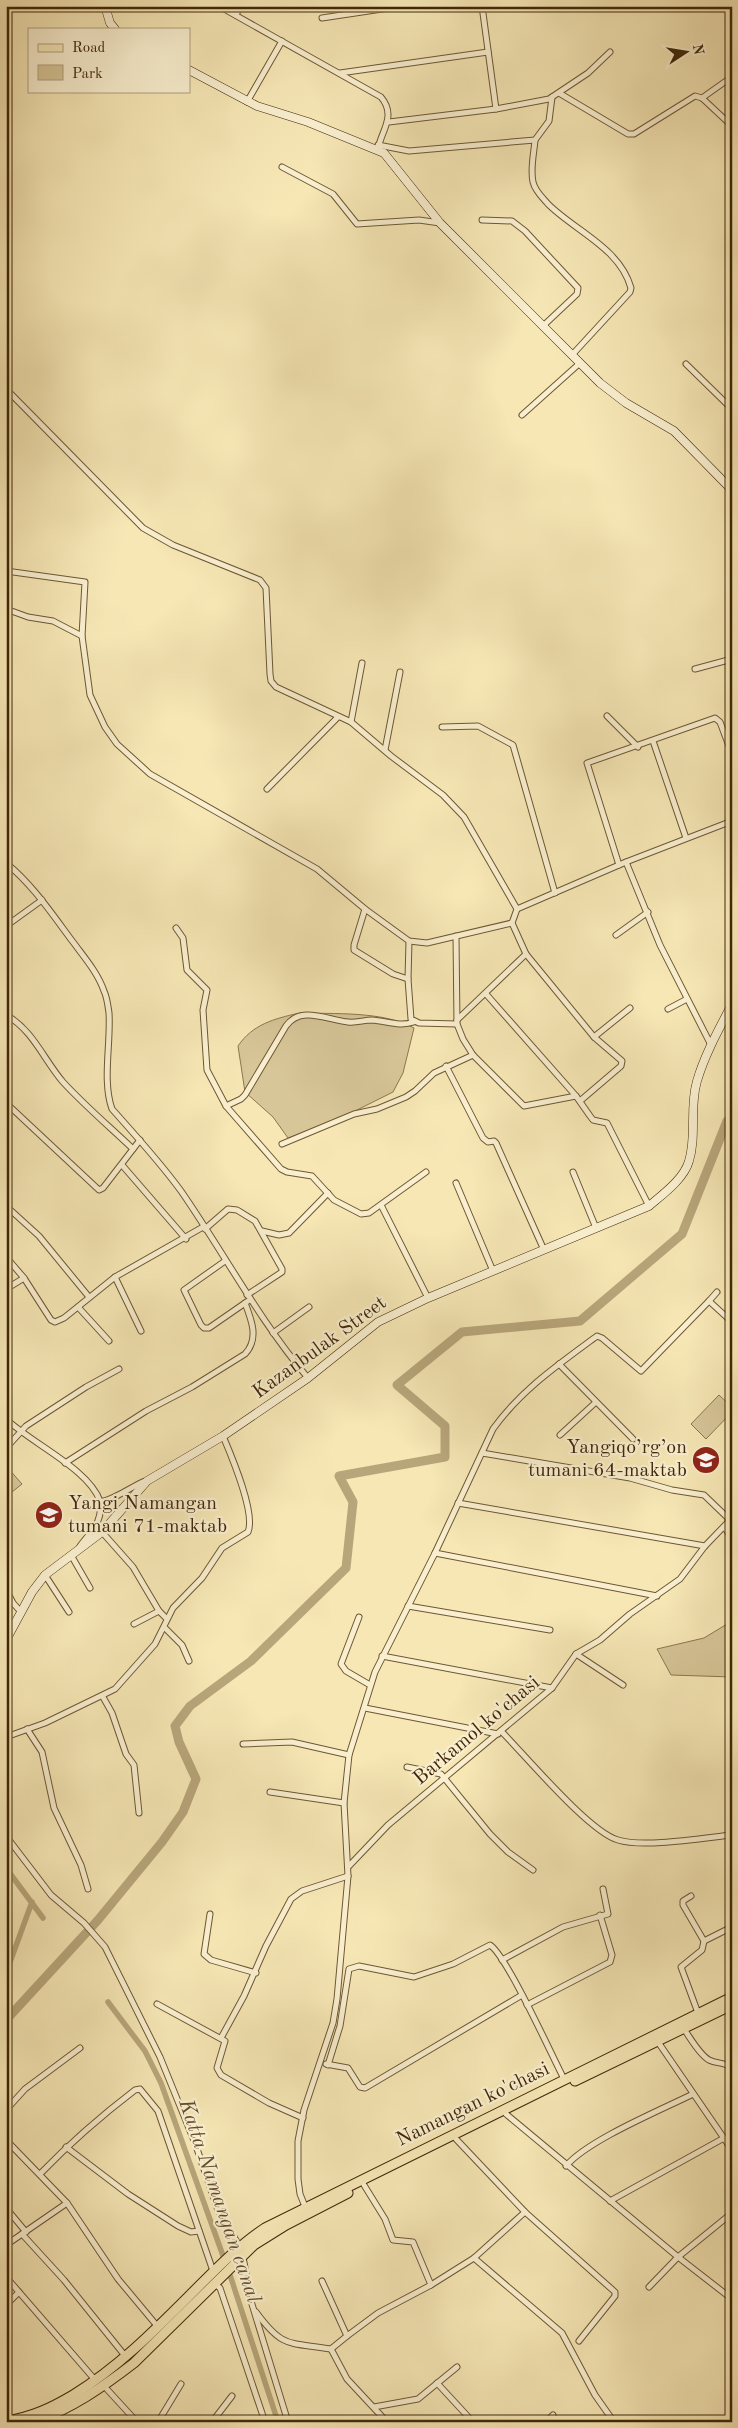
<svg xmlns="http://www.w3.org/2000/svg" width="738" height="2428" viewBox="0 0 738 2428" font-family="'Old Standard TT',serif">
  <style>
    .green { fill: #d7c698; stroke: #8c7650 }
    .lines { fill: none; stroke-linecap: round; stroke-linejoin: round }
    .canal { stroke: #b8a67b; stroke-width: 5.5 }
    .river { stroke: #b8a67b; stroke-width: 9 }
    .street-casing { stroke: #6e5734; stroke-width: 7 }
    .secondary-casing { stroke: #402709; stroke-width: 9 }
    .primary-casing { stroke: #402709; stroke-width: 11 }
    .street { stroke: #f9efcf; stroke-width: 5 }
    .secondary { stroke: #f9efcf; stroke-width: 8 }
    .primary { stroke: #f6e7b5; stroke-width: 9 }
    .labels { text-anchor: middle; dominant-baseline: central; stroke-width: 4.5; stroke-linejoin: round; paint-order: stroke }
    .street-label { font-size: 20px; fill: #402709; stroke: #f9efcf }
    .poi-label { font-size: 20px; fill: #402709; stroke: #f9efcf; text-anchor: end }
    .water-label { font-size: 21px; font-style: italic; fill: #644d2b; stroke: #f9efcf }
  </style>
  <rect width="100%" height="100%" fill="#f6e7b5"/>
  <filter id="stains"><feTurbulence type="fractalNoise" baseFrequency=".004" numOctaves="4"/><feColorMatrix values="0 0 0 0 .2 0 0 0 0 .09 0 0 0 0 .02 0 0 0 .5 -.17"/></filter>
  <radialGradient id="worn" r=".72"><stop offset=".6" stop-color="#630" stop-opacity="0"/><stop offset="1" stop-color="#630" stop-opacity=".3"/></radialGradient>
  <g class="green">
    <path d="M299,1013c34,1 85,-2 115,15l-11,45 -10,19 -58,29 -47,17 -15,-21 -28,-25 -7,-46c15,-22 36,-27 61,-33z"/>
    <path d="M719,1395l13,12v5l-26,27 -15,-15z"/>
    <path d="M7,1467l15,17 -10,8 -6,-7z"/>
    <path d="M732,1621v56l-61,-2 -14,-26 47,-11z"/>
  </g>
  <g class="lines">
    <g class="canal">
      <path d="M6,1868l37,50"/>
      <path d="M6,1973l26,-71"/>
      <path d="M108,2002l37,49 16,32 70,195 47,144"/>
    </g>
    <path class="river" d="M6,2020l92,-100 64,-78 21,-30 13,-33 -17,-37 -4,-16 15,-20 61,-45 95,-93 7,-66 -14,-26 106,-19v-31l-48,-41 65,-53 118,-11 102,-87 45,-113 5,-3"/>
    <defs>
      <g id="street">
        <path d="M219,6l162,91c16,19 0,34 -3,52"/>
        <path d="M482,6l14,103"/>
        <path d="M236,15l4,-9"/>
        <path d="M322,18l80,-12"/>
        <path d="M340,73l148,-21"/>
        <path d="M559,93l69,41h6l61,-38 7,2 30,28"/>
        <path d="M702,98l24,-17"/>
        <path d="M247,102l35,-61"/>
        <path d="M389,122l107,-13 53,-10 39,-26 22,-21"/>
        <path d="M535,140c-1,13 -5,29 -2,42 2,9 9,15 15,22 27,27 72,44 83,84l-1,4 -58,63"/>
        <path d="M378,145l31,6 126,-11 14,-19 3,-24"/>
        <path d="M282,167l51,27 24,30 62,-4 21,3"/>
        <path d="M482,220l30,1 13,10 53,57 -1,6 -34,32"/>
        <path d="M686,364l46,45"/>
        <path d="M11,394l132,134 30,17 87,35 6,8 4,86 1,7 5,6 75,35 40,34 52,39 21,22 53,92 -5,14 14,31 68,83 28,24 -1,5 -41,35"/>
        <path d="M522,415l58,-52"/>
        <path d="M6,571l79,11 -3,54 8,59 15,32 12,17 33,30 167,95 48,40 44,32 18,2 85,-20"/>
        <path d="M6,609l22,8 25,4 29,15"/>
        <path d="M695,669l37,-10"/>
        <path d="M607,716l31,31"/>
        <path d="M351,722l11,-59"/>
        <path d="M442,727l36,-1 35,19 42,148"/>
        <path d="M653,741l33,97"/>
        <path d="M385,750l15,-78"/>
        <path d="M267,789l71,-72"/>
        <path d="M626,862l34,83 51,100"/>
        <path d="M6,863c27,22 46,51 67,79 11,15 25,31 31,49 3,6 4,15 5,22 2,30 -7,68 3,96 24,27 48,53 69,82 43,62 78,129 127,187"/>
        <path d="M619,865l-32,-102 128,-45 5,4 12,32"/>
        <path d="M365,909l-11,36v5l39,24 15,5"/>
        <path d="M517,909l109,-47 106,-41"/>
        <path d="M6,926l36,-26"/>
        <path d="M176,928l7,10 4,32 20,20 -4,20 4,60 19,36 55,63 6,3 25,4 22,24 27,14 8,-1 57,-41"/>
        <path d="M616,935l32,-23"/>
        <path d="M456,936l1,88 6,15 10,16 51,51 52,-10"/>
        <path d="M409,941l-1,38 3,40 8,4 38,1"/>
        <path d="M486,994l90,102 14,20 3,4 14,3 42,83"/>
        <path d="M668,1009l19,-10"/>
        <path d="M6,1015c27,15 38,45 57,67 22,24 47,45 70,67"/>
        <path d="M457,1020l69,-66"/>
        <path d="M594,1037l36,-29"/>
        <path d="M446,1066l37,72 5,4 6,-1 2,2 48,107"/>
        <path d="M6,1103l93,87 4,-2 37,-48"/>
        <path d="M226,1106l15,-7 4,-4 41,-69c15,-21 41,-6 62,-4 8,1 16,-2 24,-2 15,1 27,7 42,2"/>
        <path d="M282,1144l72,-30 23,-5 29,-12 9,-6 19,-18 39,-18"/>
        <path d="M122,1165l64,74"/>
        <path d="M573,1172l23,56"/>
        <path d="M456,1183l37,88"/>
        <path d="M381,1205l47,93"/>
        <path d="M6,1206l33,30 50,61"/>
        <path d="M205,1229l23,-20 9,1 18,11 27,48v3l-35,23"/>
        <path d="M262,1231l17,4 10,-2 39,-40"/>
        <path d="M6,1257l18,21 27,42 4,2 9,-4 51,-41 88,-50"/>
        <path d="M225,1261l-41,29 17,35 3,3h5l39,-27"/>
        <path d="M115,1277l26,54"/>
        <path d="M6,1289l18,-11"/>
        <path d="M709,1301l8,-9"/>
        <path d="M78,1307l31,34"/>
        <path d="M273,1333l36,-26"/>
        <path d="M559,1364l74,75"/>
        <path d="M6,1419c25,24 83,50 94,82 9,2 34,-16 45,-20"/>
        <path d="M560,1435l36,-33"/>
        <path d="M6,1448l20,-22 60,-39 33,-18"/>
        <path d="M482,1453l148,25 42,12 32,5 26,25"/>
        <path d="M65,1463l81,-52 46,-24 53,-33c14,-15 7,-33 0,-51"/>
        <path d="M458,1503l247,43"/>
        <path d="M724,1527l8,11"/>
        <path d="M102,1532l31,35 26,44 8,8"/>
        <path d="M80,1546c12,-16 23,-24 20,-45"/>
        <path d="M435,1553l222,43"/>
        <path d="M71,1555l19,33"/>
        <path d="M45,1575l24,37"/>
        <path d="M6,1589l7,14 8,9"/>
        <path d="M408,1606l142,24"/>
        <path d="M359,1617l-18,47 5,7 24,14"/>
        <path d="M134,1624l25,-13"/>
        <path d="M165,1628l17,17 7,16"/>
        <path d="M576,1654l47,31"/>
        <path d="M382,1656l170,32"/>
        <path d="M103,1697l9,16 14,41 8,11 5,48"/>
        <path d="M365,1708l133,26"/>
        <path d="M27,1729l15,23 12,56 27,57 7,24"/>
        <path d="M501,1731c24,24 88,101 117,109 26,8 85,-2 114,-5"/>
        <path d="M6,1737l39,-14 70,-34 40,-45 18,-36 29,-30 20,-30 26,-16c8,-19 -17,-77 -25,-96"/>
        <path d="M243,1744l49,-2 57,13"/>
        <path d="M407,1767l34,7 49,60 18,18 25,18"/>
        <path d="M270,1792l74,11"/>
        <path d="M6,1836l45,59 33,28 21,24 55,110 35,86 23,67 22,37"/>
        <path d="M349,1866l39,-41 164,-137 24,-34 24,-14 30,-26 50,-35 25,-33 27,-28"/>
        <path d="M691,1896l-8,5v4l21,36 28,-14"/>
        <path d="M210,1914l-6,40 7,6 45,13"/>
        <path d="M502,1960l61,-33 45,-13 -5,-25"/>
        <path d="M157,2004l68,37 -8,27 4,7 48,28 34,15"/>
        <path d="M527,2005l83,-43 2,-7 -12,-40"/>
        <path d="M698,2013l-17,-46 21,-17 2,-9"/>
        <path d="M684,2029c7,10 15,25 25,31 8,4 16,2 23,8"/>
        <path d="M221,2038l23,-42 22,-50 25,-47 11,-8 46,-15"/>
        <path d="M658,2042l74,108"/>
        <path d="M326,2064l22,4 12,19 5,1 157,-93"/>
        <path d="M328,2065l12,-39 9,-57 10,-3 55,11 39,-13 37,-19c17,11 62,111 74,134"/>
        <path d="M6,2110l19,-21 55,-41"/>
        <path d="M506,2114l172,143 54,-44"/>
        <path d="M456,2139l69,73 90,80v4l-36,45"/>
        <path d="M6,2140l61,63 51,76 40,48"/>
        <path d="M66,2147l62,47 50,32 13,6 8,-1"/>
        <path d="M566,2166c22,-26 95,-56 127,-72"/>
        <path d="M40,2174c30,-31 61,-58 95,-84l5,-1 18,22 55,160"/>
        <path d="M610,2201l114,-63"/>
        <path d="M6,2208l20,24"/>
        <path d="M306,2209l-6,-15 -2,-15v-38l6,-31 29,-87 4,-24 11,-123 -4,-73 5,-48 26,-83 60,-119 58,-124c28,-39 66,-65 104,-93l5,2 39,33 68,-70 23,21"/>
        <path d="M22,2234l42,46 62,77"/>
        <path d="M6,2245l61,-42"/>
        <path d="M241,2256l3,6 7,39 37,121"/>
        <path d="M474,2258l88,75 33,62 19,27"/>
        <path d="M6,2277l90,104"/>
        <path d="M322,2281l25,55 31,-23 53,-28 -18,-43 -20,-2 -8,-21 -21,-34"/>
        <path d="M215,2284l5,4 45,134"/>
        <path d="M431,2285l43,-27 51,-46"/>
        <path d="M649,2287l29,-30 54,42"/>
        <path d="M6,2305l13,-13"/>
        <path d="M256,2312c27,37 33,30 75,37l16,-13"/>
        <path d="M331,2349l16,30 40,43"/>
        <path d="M437,2383l36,39"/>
        <path d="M104,2386l33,36"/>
        <path d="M374,2407l44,-8 39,-32"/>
        <path d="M54,2415l7,7"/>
        <path d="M158,2422l23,-38"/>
        <path d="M212,2422l20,-26"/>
        <path d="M546,2422l7,-7"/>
      </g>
      <g id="secondary">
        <path d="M105,6l5,17 5,6"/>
        <path d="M189,70l68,36 51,16 76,31 56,70 160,160 26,20 48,28 58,59"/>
        <path d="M6,1640l26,-48 13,-17 57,-43 45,-51 76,-45 85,-58 70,-56 50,-24 221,-92c14,-12 35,-27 40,-45 8,-26 0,-53 8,-80 8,-27 22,-52 35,-77"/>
      </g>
      <g id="primary">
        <path d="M575,2081l157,-76"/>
        <path d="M6,2421c26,-4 45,-13 67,-26 46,-28 83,-66 121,-104 22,-22 44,-45 71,-63l467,-231"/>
        <path d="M34,2422c37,-13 69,-35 100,-59l120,-118 32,-20 62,-32"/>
      </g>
    </defs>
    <use href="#street" class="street-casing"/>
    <use href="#secondary" class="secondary-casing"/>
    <use href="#primary" class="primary-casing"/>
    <use href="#street" class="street"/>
    <use href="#secondary" class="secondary"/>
    <use href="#primary" class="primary"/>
  </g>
  <defs>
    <symbol id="school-disc" viewBox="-11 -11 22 22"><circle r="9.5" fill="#8f2418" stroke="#f9efcf"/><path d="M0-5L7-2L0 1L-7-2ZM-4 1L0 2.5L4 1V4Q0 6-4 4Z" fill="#fff"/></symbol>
  </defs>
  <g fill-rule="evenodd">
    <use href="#school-disc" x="690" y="1444" width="32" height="32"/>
    <use href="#school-disc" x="33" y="1499" width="32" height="32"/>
  </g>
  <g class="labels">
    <g class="street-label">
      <text transform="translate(320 1348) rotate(-36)">Kazanbulak Street</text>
      <text transform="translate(477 1731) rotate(-40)">Barkamol ko'chasi</text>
      <text transform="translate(473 2105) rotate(-26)">Namangan ko'chasi</text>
    </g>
    <g class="poi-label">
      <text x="687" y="1448">Yangiqo’rg’on<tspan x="687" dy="23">tumani 64-maktab</tspan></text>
      <text x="68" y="1504" text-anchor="start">Yangi Namangan<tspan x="68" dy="23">tumani 71-maktab</tspan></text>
    </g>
    <g class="water-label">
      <text transform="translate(219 2201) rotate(71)">Katta Namangan canal</text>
    </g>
  </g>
  <rect width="738" height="2428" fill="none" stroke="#f6e7b5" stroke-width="25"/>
  <rect x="8" y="8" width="723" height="2413" fill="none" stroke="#402709" stroke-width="2.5"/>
  <rect x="12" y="12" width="713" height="2403" fill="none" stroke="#402709"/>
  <rect x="28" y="28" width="162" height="65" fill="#f9efcf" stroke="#af9f80"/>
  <rect x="38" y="44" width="25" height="8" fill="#f6e7b5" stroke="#af9f80"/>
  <text x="72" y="52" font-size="15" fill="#402709">Road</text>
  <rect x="38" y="65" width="25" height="15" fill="#d7c698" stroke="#af9f80"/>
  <text x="72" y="78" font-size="15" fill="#402709">Park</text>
  <g transform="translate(686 52) rotate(78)" stroke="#f9efcf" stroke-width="4" paint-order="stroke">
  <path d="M0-4L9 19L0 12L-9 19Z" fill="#402709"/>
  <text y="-8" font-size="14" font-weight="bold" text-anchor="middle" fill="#402709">N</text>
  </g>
  <rect width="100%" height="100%" filter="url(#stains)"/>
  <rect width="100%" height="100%" fill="url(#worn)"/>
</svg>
